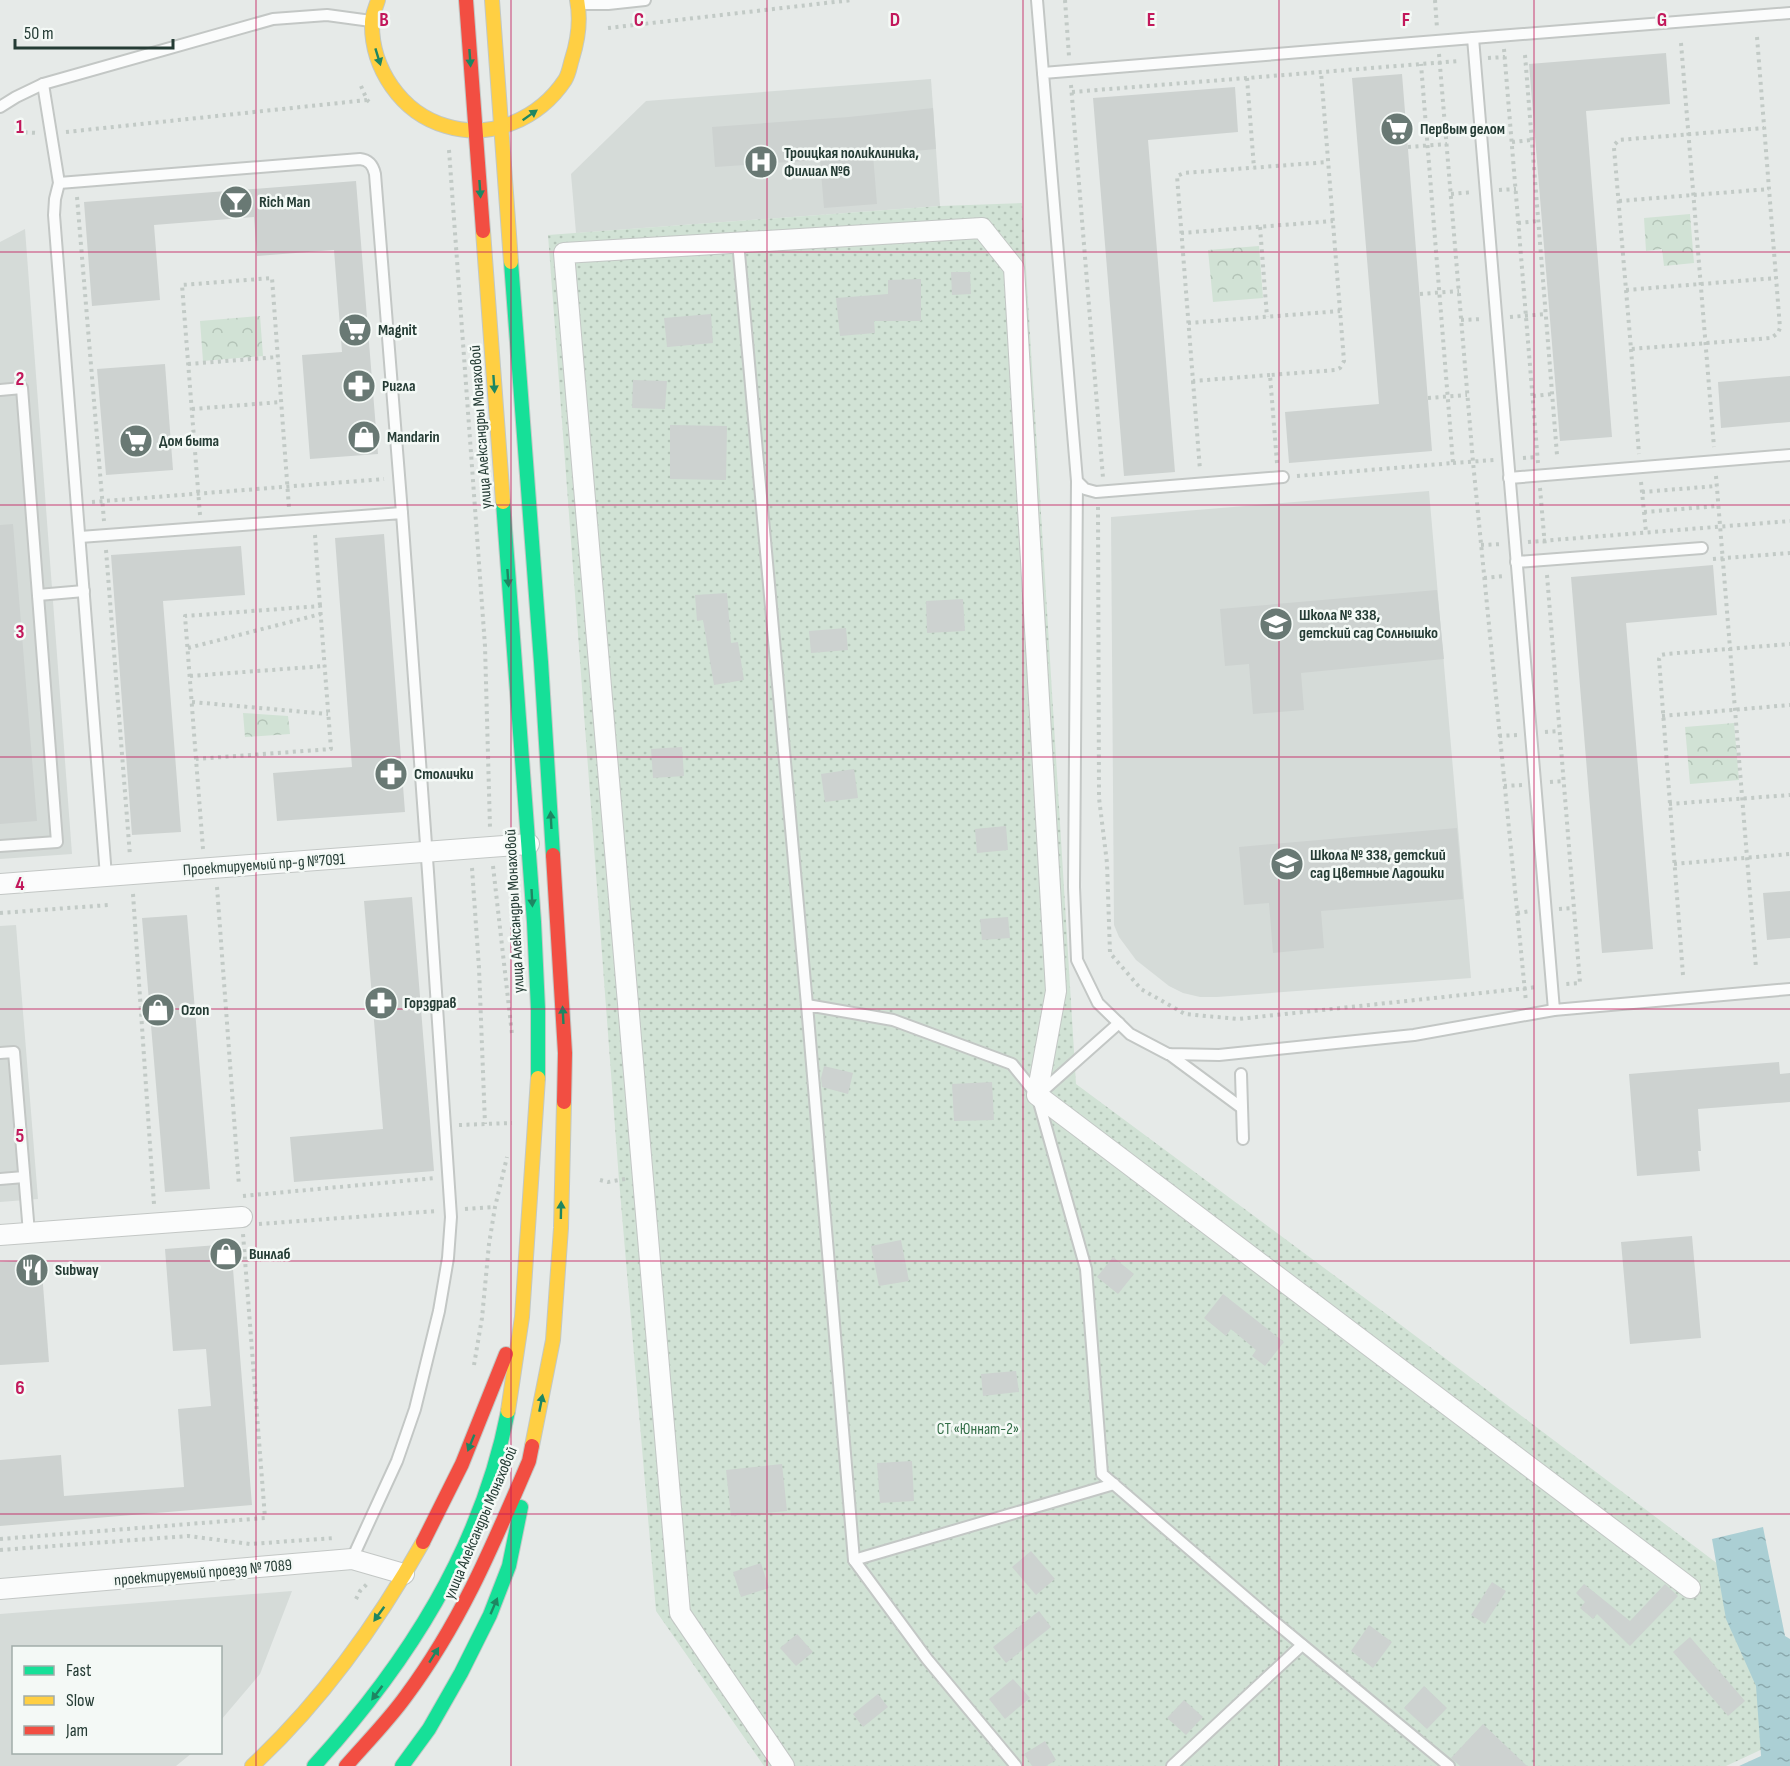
<svg xmlns="http://www.w3.org/2000/svg" width="1790" height="1766" viewBox="0 0 1790 1766" font-family="'Sofia Sans Condensed',sans-serif">
  <style>
    .built { fill: #d5dbd8 }
    .park { fill: url(#park-crowns) }
    .garden { fill: url(#garden-dots) }
    .water { fill: url(#water-ripples) }
    .building { fill: #cdd2d0 }
    .lines { fill: none; stroke-linecap: round; stroke-linejoin: round }
    .lane-casing { stroke: #c3c7c5; stroke-width: 14 }
    .street-casing { stroke: #c3c7c5; stroke-width: 22 }
    .fast-casing { stroke: #c2c8c5; stroke-width: 16 }
    .slow-casing { stroke: #c2c8c5; stroke-width: 16 }
    .jam-casing { stroke: #c2c8c5; stroke-width: 16 }
    .path { stroke: #c2cac6; stroke-width: 4; stroke-dasharray: 3 4.5; stroke-linecap: butt }
    .lane { stroke: #fbfcfc; stroke-width: 10 }
    .street { stroke: #fbfcfc; stroke-width: 20 }
    .fast { stroke: #16e098; stroke-width: 14 }
    .slow { stroke: #ffcf43; stroke-width: 14 }
    .jam { stroke: #f24e42; stroke-width: 14 }
    .oneway { fill: #1e8662 }
    .grid { fill: none; stroke: #c2185b; stroke-width: 1.5; stroke-opacity: 0.55 }
    .labels { text-anchor: middle; dominant-baseline: central; stroke-width: 5; stroke-linejoin: round; paint-order: stroke }
    .poi-label { font-size: 16px; font-weight: bold; fill: #253c35; stroke: #f4f9f6; text-anchor: start }
    .street-label { font-size: 16px; fill: #253c35; stroke: #f4f9f6 }
    .park-label { font-size: 16px; fill: #346e48; stroke: #f4f9f6 }
    .grid-label { font-size: 20px; text-anchor: middle; font-weight: bold; fill: #c2185b; stroke: #f4f9f6; stroke-width: 5; stroke-linejoin: round; paint-order: stroke }
  </style>
  <defs>
    <pattern id="park-crowns" width="20" height="18" patternUnits="userSpaceOnUse" patternTransform="scale(1.5)"><rect width="20" height="18" fill="#d1e2d5"/><path d="M2 6a3 3 0 1 1 6 0M12 15a3 3 0 1 1 6 0" fill="none" stroke="#b3c3b7"/></pattern>
    <pattern id="garden-dots" width="8" height="8" patternUnits="userSpaceOnUse" patternTransform="scale(1.5)"><rect width="8" height="8" fill="#d1e2d5"/><path d="M2 2h.1M6 6h.1" fill="none" stroke="#b3c3b7" stroke-width="1.8" stroke-linecap="round"/></pattern>
    <pattern id="water-ripples" width="26" height="14" patternUnits="userSpaceOnUse" patternTransform="scale(1.5)"><rect width="26" height="14" fill="#abcfd4"/><path d="M2 4q2-2 4 0t4 0M15 11q2-2 4 0t4 0" fill="none" stroke="#8ba9ad"/></pattern>
  </defs>
  <rect width="100%" height="100%" fill="#e6eae8"/>
  <g class="built">
    <path d="M931,79l9,127 -364,27 -5,-59 75,-73z"/>
    <path d="M25,229l47,625 -72,5v-617z"/>
    <path d="M1429,491l42,487 -254,19h-17l-17,-4 -14,-7 -33,-26 -17,-23 -5,-12 -3,-408z"/>
    <path d="M16,925l22,274 -38,3v-276z"/>
    <path d="M292,1591l-32,83 -39,46 -1,-72h-206v104l178,1 -16,13h-176v-152z"/>
  </g>
  <g class="park">
    <path d="M1690,214l4,49 -30,3 -2,-17 -16,2 -2,-33z"/>
    <path d="M1259,246l4,52 -50,4 -5,-52z"/>
    <path d="M260,316l3,40 -60,5 -3,-40z"/>
    <path d="M243,713l45,3 2,18 -45,3z"/>
    <path d="M1734,723l5,57 -49,4 -5,-57z"/>
  </g>
  <path class="garden" d="M1022,203l54,881 313,232 333,251 40,128 5,52 -41,19h-962l-108,-155 -37,-431 -71,-945 392,-29z"/>
  <path class="water" d="M1763,1527l22,109 5,3v127h-51l22,-10 -5,-70 -30,-67 -14,-80z"/>
  <g class="building">
    <path d="M1666,53l4,51 -84,7 26,326 -52,4 -31,-377z"/>
    <path d="M1402,74l30,377 -143,12 -4,-51 94,-8 -27,-326z"/>
    <path d="M1235,87l3,45 -90,8 27,332 -51,4 -31,-378z"/>
    <path d="M933,108l3,41 -63,6 4,49 -53,4 -4,-48 -105,7 -3,-40 137,-10z"/>
    <path d="M356,181l22,273 -68,5 -8,-104 40,-3 -8,-102 -77,6 -3,-39 -100,8 6,75 -68,6 -8,-104z"/>
    <path d="M951,272h19l1,22 -19,1z"/>
    <path d="M921,279v42h-47l1,12 -35,3 -4,-38 52,-4v-14z"/>
    <path d="M711,314l2,29 -46,4 -3,-29z"/>
    <path d="M165,364l8,106 -67,5 -9,-106z"/>
    <path d="M1790,376v46l-69,6 -3,-46z"/>
    <path d="M633,380l34,1 -2,28 -33,-1z"/>
    <path d="M670,425l57,1 -1,54 -56,-1z"/>
    <path d="M13,524l24,297 -37,3v-299z"/>
    <path d="M384,534l21,278 -128,9 -4,-48 79,-6 -17,-229z"/>
    <path d="M241,546l4,49 -82,6 18,231 -49,3 -21,-280z"/>
    <path d="M1713,565l4,50 -91,8 27,326 -51,4 -31,-376z"/>
    <path d="M1437,590l7,69 -143,14 3,37 -51,4 -4,-50 -24,2 -5,-57z"/>
    <path d="M727,593l4,50 7,-1 6,38 -30,5 -11,-65 -6,1 -2,-26z"/>
    <path d="M963,599l2,32 -38,2 -1,-32z"/>
    <path d="M846,628l2,22 -37,3 -2,-22z"/>
    <path d="M682,747l2,29 -31,2 -2,-29z"/>
    <path d="M854,769l4,29 -33,4 -4,-28z"/>
    <path d="M1006,826l2,24 -31,3 -2,-24z"/>
    <path d="M1457,828l6,71 -142,12 3,37 -51,5 -4,-50 -25,2 -5,-58z"/>
    <path d="M1790,891v47l-23,2 -4,-47z"/>
    <path d="M412,897l22,274 -140,11 -4,-45 93,-8 -19,-228z"/>
    <path d="M187,915l23,274 -45,3 -23,-274z"/>
    <path d="M1008,917l2,21 -28,2 -2,-21z"/>
    <path d="M1779,1062l1,12 10,-1v29l-92,7 3,42h-3l2,20 -63,5 -8,-102z"/>
    <path d="M824,1066l29,7 -5,21 -26,-7 -1,-9z"/>
    <path d="M992,1082l2,38 -40,1 -2,-37z"/>
    <path d="M1692,1236l9,102 -71,6 -9,-102z"/>
    <path d="M901,1240l8,41 -30,5 -8,-40z"/>
    <path d="M231,1244l21,261 -252,21v-66l61,-5 3,41 120,-9 -6,-78 33,-3 -5,-57 -33,2 -8,-102z"/>
    <path d="M1113,1257l21,17 -16,20 -21,-17z"/>
    <path d="M41,1259l8,103 -49,3v-103z"/>
    <path d="M1223,1294l61,48 -19,24 -13,-10 4,-6 -25,-21 -5,7 -22,-18z"/>
    <path d="M1016,1371l3,21 -36,4 -2,-22z"/>
    <path d="M912,1461l2,40 -34,2 -3,-40z"/>
    <path d="M782,1464l5,47 -56,5 -5,-46z"/>
    <path d="M1031,1551l24,28 -19,16 -24,-28z"/>
    <path d="M761,1563l8,25 -28,9 -8,-25z"/>
    <path d="M1492,1582l14,9 -21,33 -14,-9z"/>
    <path d="M1584,1584l46,37 35,-37 13,12 -48,50 -33,-32 -4,5 -13,-11 5,-6 -9,-9z"/>
    <path d="M1039,1611l12,16 -45,36 -13,-16z"/>
    <path d="M1369,1625l23,17 -19,26 -22,-17z"/>
    <path d="M797,1634l16,18 -17,14 -16,-18z"/>
    <path d="M1690,1637l55,64 -17,15 -55,-64z"/>
    <path d="M1013,1679l17,19 -25,21 -16,-20z"/>
    <path d="M1424,1686l23,22 -20,21 -23,-21z"/>
    <path d="M878,1694l10,13 -25,20 -10,-13z"/>
    <path d="M1184,1700l19,17 -17,18 -19,-17z"/>
    <path d="M1483,1724l44,42h-67l-9,-8z"/>
    <path d="M1045,1741l11,19 -10,6h-14l-8,-12z"/>
  </g>
  <g class="lines">
    <defs>
      <g id="lane">
        <path d="M1037,0l6,73"/>
        <path d="M579,4h29l37,-4"/>
        <path d="M1473,38l317,-25"/>
        <path d="M43,84l16,99 -4,16 -1,16 52,661"/>
        <path d="M0,107l16,-10 27,-13 230,-65 54,-4 44,6"/>
        <path d="M59,183l301,-24c9,1 13,6 15,15l27,339"/>
        <path d="M738,242l69,763"/>
        <path d="M0,390l22,-2 35,454 -57,4"/>
        <path d="M1283,477l-187,15 -11,-3 -8,-8 -34,-408 430,-35 81,972 236,-21"/>
        <path d="M1509,478l281,-23"/>
        <path d="M1077,481l-3,406 3,73 21,43 32,31 38,20 51,1 195,-20 140,-25"/>
        <path d="M80,537l322,-24 26,359 23,345 -3,41 -9,53 -24,98 -18,52 -45,98"/>
        <path d="M1516,562l186,-14"/>
        <path d="M38,595l46,-4"/>
        <path d="M0,1053l14,-1 15,181"/>
        <path d="M1169,1054l73,54"/>
        <path d="M1241,1074l2,65"/>
        <path d="M1038,1095l81,-72"/>
        <path d="M0,1179l24,-2"/>
        <path d="M854,1560l260,-76"/>
        <path d="M1016,1766l-89,-107 -73,-99 -47,-555 86,15 119,44 25,31 49,174 16,205 163,140 184,152"/>
        <path d="M1172,1766l130,-121"/>
      </g>
      <g id="street">
        <path d="M0,884l529,-40"/>
        <path d="M0,1235l242,-18"/>
        <path d="M0,1589l352,-30 52,15"/>
        <path d="M784,1766l-104,-153 -116,-1360 418,-25 32,40 42,723 -19,104 653,493"/>
      </g>
      <g id="fast">
        <path d="M511,262l30,400 12,193"/>
        <path d="M503,502l31,420 4,87v69"/>
        <path d="M314,1766c93,-102 167,-217 194,-355"/>
        <path d="M402,1766l27,-37 32,-56 29,-58 19,-49 12,-59"/>
      </g>
      <g id="slow">
        <path d="M378,0c-2,7 -6,15 -6,22 -1,46 29,91 74,104 45,14 93,-7 119,-46 4,-6 5,-15 7,-21 6,-19 9,-39 5,-59"/>
        <path d="M492,0l19,262"/>
        <path d="M483,231l20,271"/>
        <path d="M508,1411l14,-94 16,-239"/>
        <path d="M532,1446l21,-106 8,-112 3,-126"/>
        <path d="M252,1766c69,-64 125,-142 171,-224"/>
      </g>
      <g id="jam">
        <path d="M466,0l17,231"/>
        <path d="M553,855l12,198 -1,49"/>
        <path d="M423,1542l39,-78 44,-110"/>
        <path d="M346,1766c20,-23 42,-45 60,-70 55,-74 87,-151 123,-235l3,-15"/>
      </g>
    </defs>
    <use href="#lane" class="lane-casing"/>
    <use href="#street" class="street-casing"/>
    <use href="#fast" class="fast-casing"/>
    <use href="#slow" class="slow-casing"/>
    <use href="#jam" class="jam-casing"/>
    <g class="path">
      <path d="M1065,0l4,56"/>
      <path d="M1435,0l2,28"/>
      <path d="M608,28l244,-28"/>
      <path d="M1757,37l23,291 -2,5 -7,5 -140,11 -17,-201v-3l5,-5 145,-12"/>
      <path d="M1681,43l33,404"/>
      <path d="M1504,49l34,414"/>
      <path d="M1439,54l34,408 53,540"/>
      <path d="M1525,55l32,400"/>
      <path d="M1488,58l17,-1"/>
      <path d="M1247,78l7,90"/>
      <path d="M1071,85l32,393"/>
      <path d="M361,86l6,14 5,4"/>
      <path d="M1072,92l387,-31"/>
      <path d="M17,132l21,1"/>
      <path d="M66,132l301,-32"/>
      <path d="M1512,142l19,-2"/>
      <path d="M1408,147l39,-3"/>
      <path d="M449,150l36,496 5,182"/>
      <path d="M1499,190l17,-1"/>
      <path d="M1451,194l22,-2"/>
      <path d="M77,197l27,324"/>
      <path d="M1619,201l150,-12"/>
      <path d="M1518,223l20,-2"/>
      <path d="M1260,227l7,90"/>
      <path d="M1181,233l152,-12"/>
      <path d="M1626,290l150,-12"/>
      <path d="M1420,294l39,-3"/>
      <path d="M1510,317l36,-3"/>
      <path d="M1461,320l21,-1"/>
      <path d="M1188,323l152,-12"/>
      <path d="M1631,349l8,105"/>
      <path d="M188,364l90,-7"/>
      <path d="M1270,375l-77,6 -16,-205 7,-3 144,-11"/>
      <path d="M1193,381l7,89"/>
      <path d="M1533,396l19,-2"/>
      <path d="M1428,398l39,-3"/>
      <path d="M192,409l89,-7"/>
      <path d="M1523,458l15,-1"/>
      <path d="M1277,463l-7,-88 66,-5 4,-2 4,-7 -23,-289"/>
      <path d="M1453,463l41,-3"/>
      <path d="M1297,476l156,-13 -32,-399"/>
      <path d="M1716,476l40,492"/>
      <path d="M1641,482l5,50"/>
      <path d="M1540,488l5,59"/>
      <path d="M1642,492l75,-6"/>
      <path d="M92,502l292,-23"/>
      <path d="M1098,507l1,291 8,65 3,90 31,36 44,25 53,5 299,-32"/>
      <path d="M1644,512l74,-6"/>
      <path d="M200,515l-18,-230 90,-7 17,230"/>
      <path d="M315,535l5,71"/>
      <path d="M1528,542l262,-21"/>
      <path d="M1481,545l21,-1"/>
      <path d="M106,550l24,306"/>
      <path d="M1713,559l77,-6"/>
      <path d="M1547,575l33,408 -15,1"/>
      <path d="M1484,578l21,-2"/>
      <path d="M188,648l133,-34"/>
      <path d="M190,676l135,-10"/>
      <path d="M192,702l136,12"/>
      <path d="M1662,716l128,-11"/>
      <path d="M1545,732l15,-1"/>
      <path d="M1499,736l18,-1"/>
      <path d="M196,759l-11,-143 135,-10 11,143 -135,10 7,90"/>
      <path d="M1550,782l14,-1"/>
      <path d="M1504,786l18,-1"/>
      <path d="M1669,804l121,-9"/>
      <path d="M1674,864l116,-10"/>
      <path d="M493,866l19,168"/>
      <path d="M472,868l7,100 6,156"/>
      <path d="M217,887l22,299"/>
      <path d="M133,894l21,310"/>
      <path d="M1559,909l15,-1"/>
      <path d="M0,913l109,-8"/>
      <path d="M1517,913l14,-2"/>
      <path d="M1683,975l-24,-316 2,-4 5,-1 124,-10"/>
      <path d="M459,1125l53,-2"/>
      <path d="M600,1180l8,2 17,-3"/>
      <path d="M243,1196l192,-18"/>
      <path d="M465,1209l30,-2"/>
      <path d="M259,1224l178,-13"/>
      <path d="M474,1365l8,-47 7,-74 6,-37 12,-50"/>
      <path d="M0,1539l265,-21 -22,-284"/>
      <path d="M0,1550l188,-14 62,8 84,-6"/>
      <path d="M356,1599l4,-8 7,-7"/>
    </g>
    <use href="#lane" class="lane"/>
    <use href="#street" class="street"/>
    <use href="#fast" class="fast"/>
    <use href="#slow" class="slow"/>
    <use href="#jam" class="jam"/>
  </g>
  <defs><path id="oneway-solid" d="M-6-.8H1V-3.2L6.5 0L1 3.2V.8H-6Z" transform="scale(1.5)"/></defs>
  <g class="oneway">
    <use href="#oneway-solid" transform="translate(378 57) rotate(73)"/>
    <use href="#oneway-solid" transform="translate(470 58) rotate(86)"/>
    <use href="#oneway-solid" transform="translate(530 115) rotate(-35)"/>
    <use href="#oneway-solid" transform="translate(480 189) rotate(86)"/>
    <use href="#oneway-solid" transform="translate(494 384) rotate(86)"/>
    <use href="#oneway-solid" transform="translate(508 578) rotate(86)"/>
    <use href="#oneway-solid" transform="translate(551 820) rotate(-93)"/>
    <use href="#oneway-solid" transform="translate(532 898) rotate(87)"/>
    <use href="#oneway-solid" transform="translate(563 1015) rotate(-93)"/>
    <use href="#oneway-solid" transform="translate(561 1210) rotate(-89)"/>
    <use href="#oneway-solid" transform="translate(541 1403) rotate(-79)"/>
    <use href="#oneway-solid" transform="translate(471 1443) rotate(112)"/>
    <use href="#oneway-solid" transform="translate(494 1606) rotate(-67)"/>
    <use href="#oneway-solid" transform="translate(379 1614) rotate(126)"/>
    <use href="#oneway-solid" transform="translate(434 1655) rotate(-58)"/>
    <use href="#oneway-solid" transform="translate(377 1693) rotate(127)"/>
  </g>
  <path class="grid" d="M256,0v1766M511,0v1766M767,0v1766M1023,0v1766M1279,0v1766M1534,0v1766M0,252h1790M0,505h1790M0,757h1790M0,1009h1790M0,1261h1790M0,1514h1790"/>
  <defs>
    <symbol id="supermarket-disc" viewBox="-11 -11 22 22"><circle r="9.5" fill="#697974" stroke="#f4f9f6"/><path d="M-6-5.5h2.5l.6 2H6L4.5 2H-2.5L-4.4-4H-6ZM-1.5 3.2a1.3 1.3 0 1 0 .1 0ZM3 3.2a1.3 1.3 0 1 0 .1 0Z" fill="#fff"/></symbol>
    <symbol id="hospital-disc" viewBox="-11 -11 22 22"><circle r="9.5" fill="#697974" stroke="#f4f9f6"/><path d="M-5-5h3v3.5h4V-5h3V5h-3V1.5h-4V5h-3Z" fill="#fff"/></symbol>
    <symbol id="bar-disc" viewBox="-11 -11 22 22"><circle r="9.5" fill="#697974" stroke="#f4f9f6"/><path d="M-6-5H6L.8 .8V4.5H3.5V6h-7V4.5H-.8V.8Z" fill="#fff"/></symbol>
    <symbol id="pharmacy-disc" viewBox="-11 -11 22 22"><circle r="9.5" fill="#697974" stroke="#f4f9f6"/><path d="M-2-6h4v4h4v4h-4v4h-4v-4h-4v-4h4Z" fill="#fff"/></symbol>
    <symbol id="shop-disc" viewBox="-11 -11 22 22"><circle r="9.5" fill="#697974" stroke="#f4f9f6"/><path d="M-5-2.5h2.3a2.7 3.5 0 0 1 5.4 0H5L5.5 6h-11ZM-1.5-2.5h3a1.5 2.3 0 0 0-3 0Z" fill="#fff"/></symbol>
    <symbol id="school-disc" viewBox="-11 -11 22 22"><circle r="9.5" fill="#697974" stroke="#f4f9f6"/><path d="M0-5L7-2L0 1L-7-2ZM-4 1L0 2.5L4 1V4Q0 6-4 4Z" fill="#fff"/></symbol>
    <symbol id="restaurant-disc" viewBox="-11 -11 22 22"><circle r="9.5" fill="#697974" stroke="#f4f9f6"/><path d="M-5-6h1v4h1v-4h1v4h1v-4h1v5L-1.5 .5V6h-2V.5L-5-1ZM5-6V6H3V1.5H1.5Q1.5-4 5-6Z" fill="#fff"/></symbol>
  </defs>
  <g fill-rule="evenodd">
    <use href="#supermarket-disc" x="1378" y="110" width="38" height="38"/>
    <use href="#hospital-disc" x="742" y="143" width="38" height="38"/>
    <use href="#bar-disc" x="217" y="183" width="38" height="38"/>
    <use href="#supermarket-disc" x="336" y="311" width="38" height="38"/>
    <use href="#pharmacy-disc" x="340" y="367" width="38" height="38"/>
    <use href="#shop-disc" x="345" y="418" width="38" height="38"/>
    <use href="#supermarket-disc" x="117" y="422" width="38" height="38"/>
    <use href="#school-disc" x="1257" y="605" width="38" height="38"/>
    <use href="#pharmacy-disc" x="372" y="755" width="38" height="38"/>
    <use href="#school-disc" x="1268" y="845" width="38" height="38"/>
    <use href="#pharmacy-disc" x="362" y="984" width="38" height="38"/>
    <use href="#shop-disc" x="139" y="991" width="38" height="38"/>
    <use href="#shop-disc" x="207" y="1235" width="38" height="38"/>
    <use href="#restaurant-disc" x="13" y="1251" width="38" height="38"/>
  </g>
  <g class="labels">
    <g class="poi-label">
      <text x="1420" y="129">Первым делом</text>
      <text x="784" y="153">Троицкая поликлиника,<tspan x="784" dy="18">Филиал №6</tspan></text>
      <text x="259" y="202">Rich Man</text>
      <text x="378" y="330">Magnit</text>
      <text x="382" y="386">Ригла</text>
      <text x="387" y="437">Mandarin</text>
      <text x="159" y="441">Дом быта</text>
      <text x="1299" y="615">Школа № 338,<tspan x="1299" dy="18">детский сад Солнышко</tspan></text>
      <text x="414" y="774">Столички</text>
      <text x="1310" y="855">Школа № 338, детский<tspan x="1310" dy="18">сад Цветные Ладошки</tspan></text>
      <text x="404" y="1003">Горздрав</text>
      <text x="181" y="1010">Ozon</text>
      <text x="249" y="1254">Винлаб</text>
      <text x="55" y="1270">Subway</text>
    </g>
    <g class="street-label">
      <text transform="translate(481 427) rotate(-94)">улица Александры Монаховой</text>
      <text transform="translate(264 865) rotate(-4)">Проектируемый пр-д №7091</text>
      <text transform="translate(515 911) rotate(-93)">улица Александры Монаховой</text>
      <text transform="translate(481 1523) rotate(-67)">улица Александры Монаховой</text>
      <text transform="translate(203 1573) rotate(-5)">проектируемый проезд № 7089</text>
    </g>
    <g class="park-label">
      <text x="978" y="1429">СТ «Юннат-2»</text>
    </g>
  </g>
  <g class="grid-label">
    <text x="384" y="26">B</text>
    <text x="639" y="26">C</text>
    <text x="895" y="26">D</text>
    <text x="1151" y="26">E</text>
    <text x="1406" y="26">F</text>
    <text x="1662" y="26">G</text>
    <text x="20" y="133">1</text>
    <text x="20" y="385">2</text>
    <text x="20" y="638">3</text>
    <text x="20" y="890">4</text>
    <text x="20" y="1142">5</text>
    <text x="20" y="1394">6</text>
  </g>
  <rect x="12" y="1646" width="210" height="108" fill="#f4f9f6" stroke="#a1ada9" stroke-width="1.5"/>
  <rect x="24" y="1666" width="30" height="9" fill="#16e098" stroke="#a1ada9" stroke-width="1.5"/>
  <text x="66" y="1676" font-size="18" fill="#253c35">Fast</text>
  <rect x="24" y="1696" width="30" height="9" fill="#ffcf43" stroke="#a1ada9" stroke-width="1.5"/>
  <text x="66" y="1706" font-size="18" fill="#253c35">Slow</text>
  <rect x="24" y="1726" width="30" height="9" fill="#f24e42" stroke="#a1ada9" stroke-width="1.5"/>
  <text x="66" y="1736" font-size="18" fill="#253c35">Jam</text>
  <path d="M15 39v9h158v-9" fill="none" stroke="#253c35" stroke-width="3"/>
  <text x="24" y="39" font-size="18" fill="#253c35" stroke="#f4f9f6" stroke-width="4.5" paint-order="stroke">50 m</text>
</svg>
